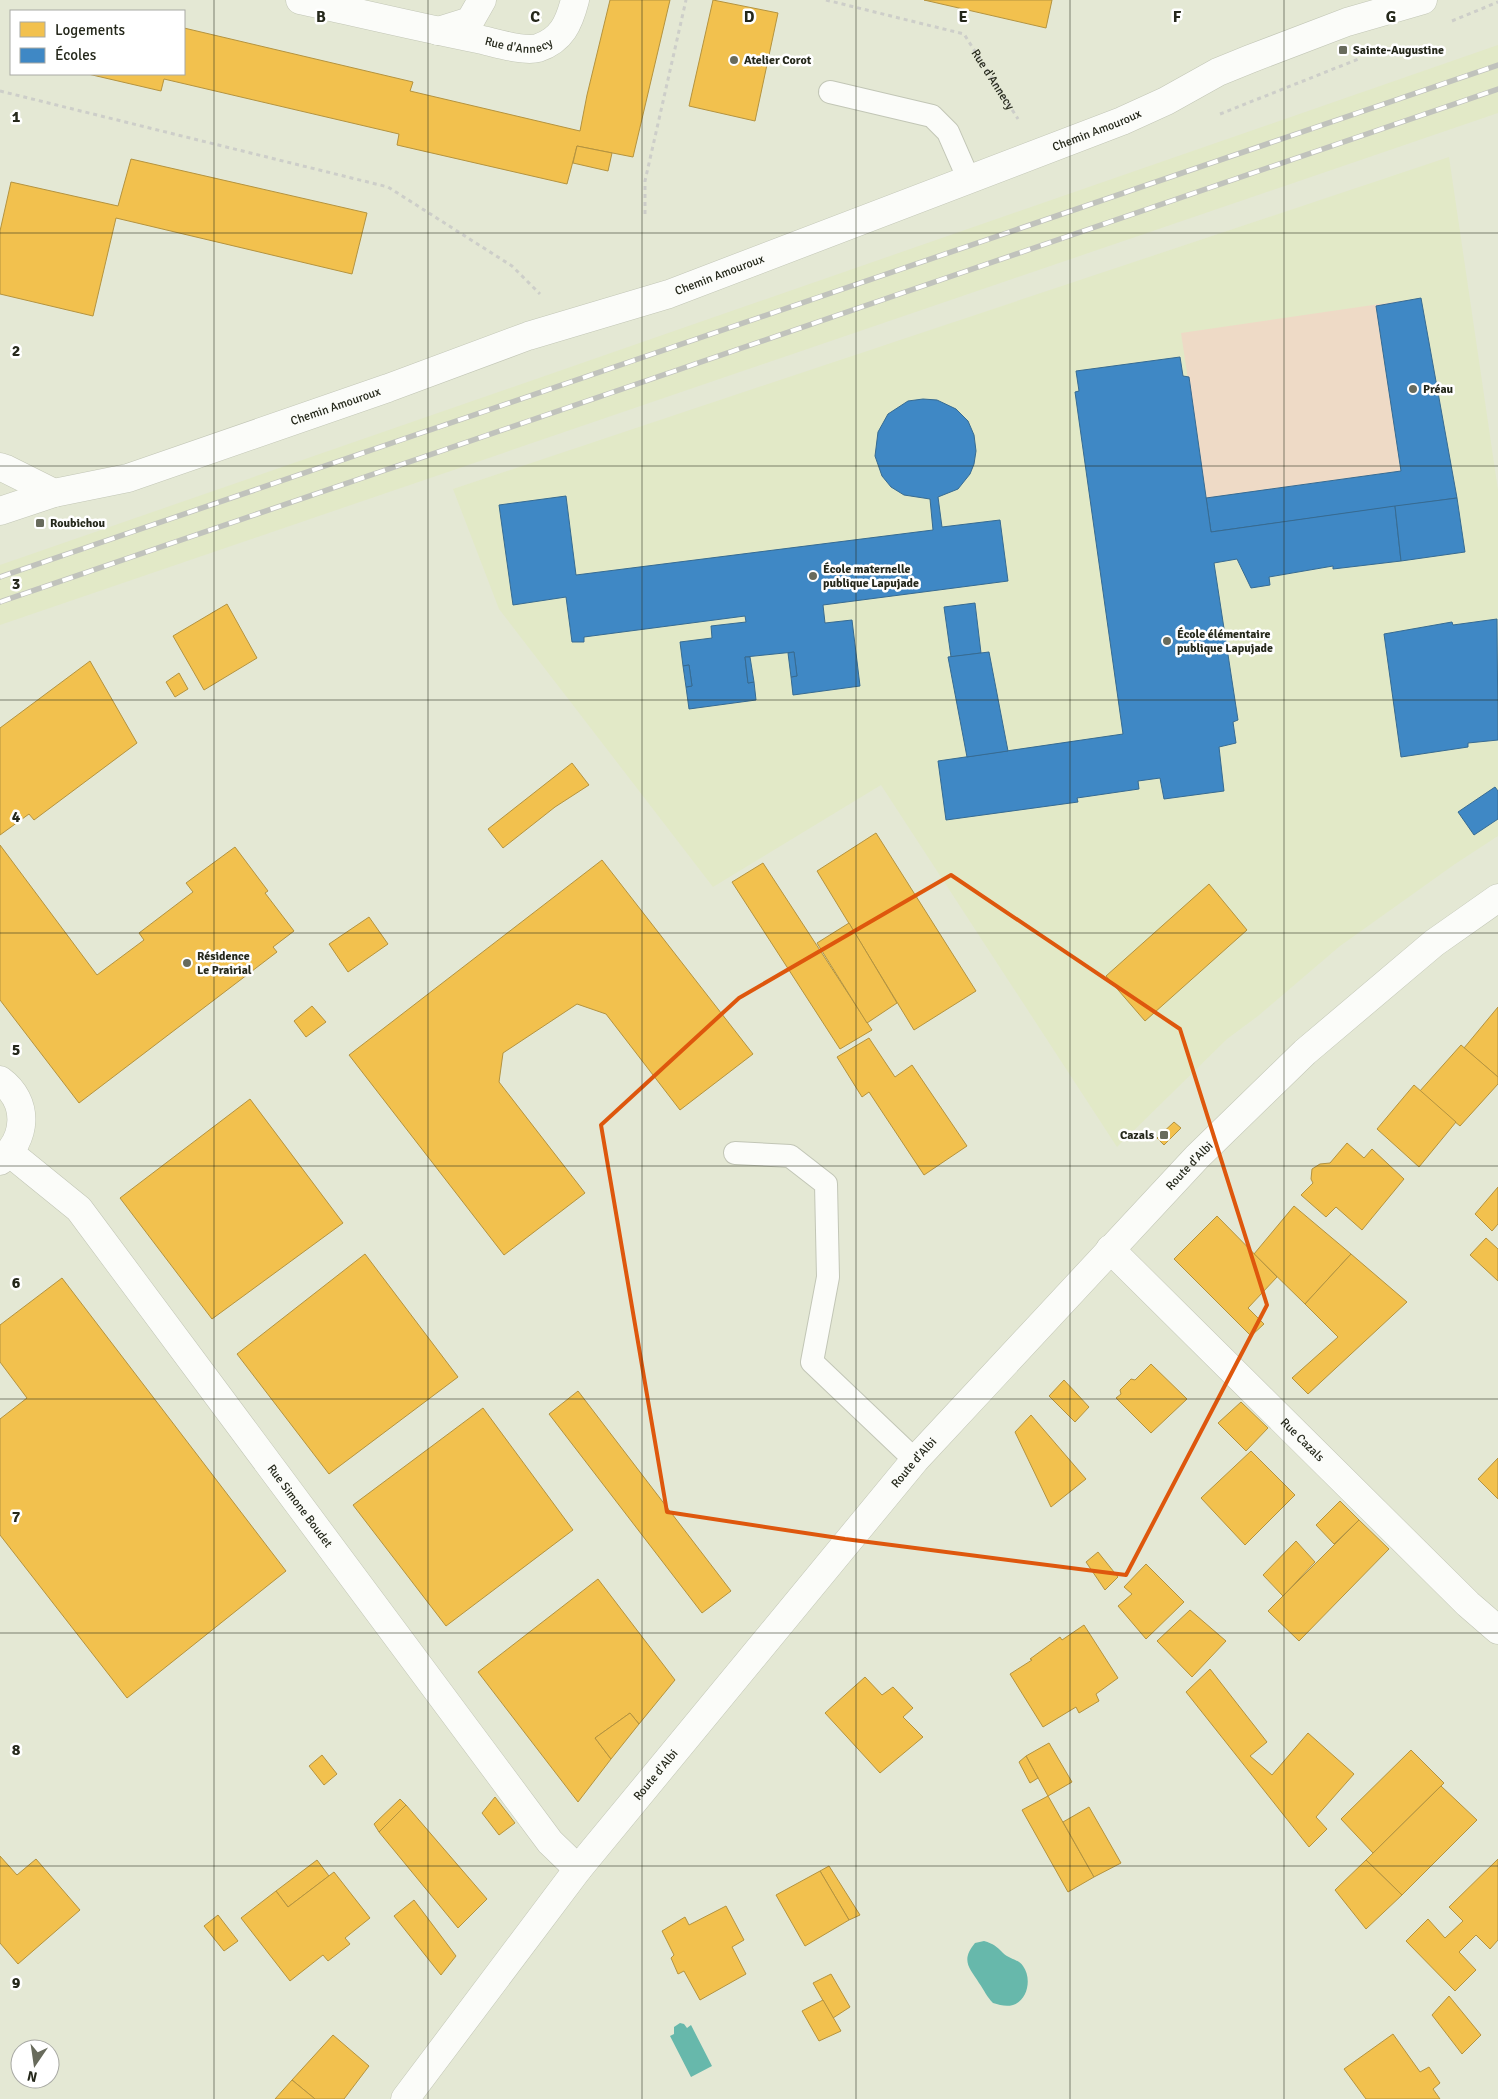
<svg xmlns="http://www.w3.org/2000/svg" width="1498" height="2099" viewBox="0 0 1498 2099" font-family="Signika,sans-serif">
  <style>
    .built { fill: #e2e9c7 }
    .green { fill: #eedac6 }
    .water { fill: #67b8ab }
    .homes { fill: #f2c14e; stroke: #b4933f }
    .schools { fill: #3f88c5; stroke: #376b92 }
    .lines { fill: none; stroke-linecap: round; stroke-linejoin: round }
    .service-casing { stroke: #c2c6b6; stroke-width: 24 }
    .minor-casing { stroke: #c2c6b6; stroke-width: 29 }
    .primary-casing { stroke: #c2c6b6; stroke-width: 29 }
    .path { stroke: #cdcec9; stroke-width: 3; stroke-dasharray: 4 4; stroke-linecap: butt }
    .service { stroke: #fbfcf9; stroke-width: 22 }
    .minor { stroke: #fbfcf9; stroke-width: 28 }
    .primary { stroke: #fbfcf9; stroke-width: 28 }
    .rail-casing { stroke: #c0c2bc; stroke-width: 5.5 }
    .rail { stroke: #fff; stroke-width: 4; stroke-dasharray: 11; stroke-linecap: butt }
    .marked { fill: none; stroke: #de570d; stroke-width: 4; stroke-linejoin: round }
    .grid { fill: none; stroke: #25281b; stroke-width: 1; stroke-opacity: 0.55 }
    .poi-dot { fill: #686b5c; stroke: #fff; stroke-width: 2 }
    .labels { text-anchor: middle; dominant-baseline: central; stroke-width: 5; stroke-linejoin: round; paint-order: stroke }
    .street-label { font-size: 12px; fill: #25281b; stroke: #fff }
    .poi-label { font-size: 12px; font-weight: bold; fill: #25281b; stroke: #fff; text-anchor: start }
    .grid-label { font-size: 16px; text-anchor: middle; font-weight: bold; fill: #25281b; stroke: #fff; stroke-width: 5; stroke-linejoin: round; paint-order: stroke }
  </style>
  <rect width="100%" height="100%" fill="#e4e8d4"/>
  <g class="built">
    <path d="M1498,45v68l-1498,512v-60z"/>
    <path d="M1449,157l49,333v346l-43,28 -115,82 -82,70 -31,23 -110,108 -236,-362 -168,102 -214,-278 -46,-120z"/>
  </g>
  <path class="green" d="M1421,298l36,200 -246,34 -30,-199z"/>
  <g class="water">
    <path d="M984,1941c10,3 12,5 19,12 6,6 15,6 20,13 9,12 5,34 -10,39 -7,2 -13,0 -20,-2 -6,-6 -9,-13 -14,-20 -9,-15 -19,-22 -4,-40z"/>
    <path d="M680,2023l4,1 3,4 4,-3 21,41 -21,11 -21,-41 4,-2v-7z"/>
  </g>
  <g class="homes">
    <path d="M610,0h60l-37,157 -56,-11 -10,38 -170,-39 2,-11 -235,-55 -3,12 -73,-17h96v-46l229,54 -3,9 170,40 7,-36z"/>
    <path d="M713,0l65,13 -23,108 -66,-15z"/>
    <path d="M924,0h128l-6,28z"/>
    <path d="M577,146l35,7 -4,18 -35,-8z"/>
    <path d="M131,159l236,54 -15,61 -236,-56 -23,98 -93,-22v-63l11,-49 107,24z"/>
    <path d="M227,604l30,54 -53,32 -31,-54z"/>
    <path d="M90,661l47,82 -103,77 -5,-6 -29,21v-107z"/>
    <path d="M179,673l9,16 -13,8 -9,-15z"/>
    <path d="M572,763l17,22 -34,22 -52,41 -15,-19z"/>
    <path d="M876,833l100,158 -62,39 -97,-159z"/>
    <path d="M0,845l97,130 47,-35 -5,-7 54,-41 -7,-9 49,-36 33,44 -3,2 29,38 -21,16 4,5 -198,151 -79,-103z"/>
    <path d="M602,860l151,194 -73,56 -74,-96 -29,-10 -74,49 -4,29 86,111 -81,62 -155,-200z"/>
    <path d="M763,863l109,167 -32,19 -108,-167z"/>
    <path d="M1209,884l38,46 -102,91 -39,-45z"/>
    <path d="M369,917l19,27 -40,28 -19,-28z"/>
    <path d="M849,923l48,80 -30,20 -50,-80z"/>
    <path d="M312,1006l14,16 -20,15 -12,-16z"/>
    <path d="M1498,1007v70l-34,-29z"/>
    <path d="M869,1038l26,39 17,-12 55,81 -43,29 -55,-83 -7,5 -25,-40z"/>
    <path d="M1461,1045l37,32v7l-38,42 -41,-34z"/>
    <path d="M1414,1085l42,37 -37,45 -42,-38z"/>
    <path d="M250,1099l93,124 -131,96 -92,-121z"/>
    <path d="M1174,1122l7,6 -17,17 -7,-7z"/>
    <path d="M1347,1143l17,15 8,-9 32,30 -42,51 -26,-23 -10,10 -25,-22 12,-12 -2,-4 1,-10 8,-5 10,-1z"/>
    <path d="M1498,1187v37l-6,7 -17,-17z"/>
    <path d="M1294,1206l57,48 -46,50 -51,-50z"/>
    <path d="M1217,1216l60,61 -29,31 16,16 -13,12 -77,-77z"/>
    <path d="M1486,1238l12,11v32l-28,-26z"/>
    <path d="M365,1254l93,123 -129,97 -92,-120z"/>
    <path d="M1351,1254l56,48 -99,92 -16,-16 46,-41 -33,-33z"/>
    <path d="M62,1278l224,293 -159,127 -127,-163v-116l27,-21 -27,-36v-37z"/>
    <path d="M1151,1364l36,35 -36,34 -35,-35 5,-4 -1,-4 11,-11 4,1z"/>
    <path d="M1064,1380l25,27 -14,15 -26,-26z"/>
    <path d="M578,1391l153,200 -29,22 -153,-199z"/>
    <path d="M1241,1402l27,26 -22,23 -28,-28z"/>
    <path d="M483,1408l90,122 -127,96 -93,-121z"/>
    <path d="M1031,1415l55,64 -35,28 -36,-75z"/>
    <path d="M1251,1451l44,44 -50,50 -44,-47z"/>
    <path d="M1498,1458v41l-20,-20z"/>
    <path d="M1340,1501l19,19 -25,24 -18,-19z"/>
    <path d="M1359,1520l30,29 -90,92 -31,-30z"/>
    <path d="M1296,1541l19,21 -32,34 -20,-21z"/>
    <path d="M1098,1552l20,25 -13,13 -19,-28z"/>
    <path d="M1146,1564l38,38 -38,37 -28,-33 14,-12 -8,-7z"/>
    <path d="M598,1579l77,101 -36,44 -9,-11 -35,25 16,21 -33,43 -100,-130z"/>
    <path d="M1190,1610l36,31 -34,36 -35,-36z"/>
    <path d="M1084,1625l34,53 -22,16 3,7 -20,12 -3,-6 -33,20 -33,-53 22,-14 -2,-1 30,-22 2,3z"/>
    <path d="M1210,1669l57,73 -17,14 22,19 36,-42 46,41 -38,43 11,12 -18,18 -123,-155z"/>
    <path d="M865,1677l17,18 11,-8 20,21 -10,9 20,20 -43,36 -55,-60z"/>
    <path d="M630,1713l9,11 -28,35 -16,-21z"/>
    <path d="M1049,1743l23,39 -24,14 -22,-40z"/>
    <path d="M1411,1750l33,33 -71,70 -32,-34z"/>
    <path d="M322,1755l15,19 -13,11 -15,-19z"/>
    <path d="M1026,1756l12,22 -8,5 -11,-21z"/>
    <path d="M1441,1786l36,34 -75,75 -36,-35z"/>
    <path d="M1048,1796l46,81 -26,15 -46,-82z"/>
    <path d="M495,1797l20,26 -16,12 -17,-22z"/>
    <path d="M400,1799l6,6 -27,27 -5,-8z"/>
    <path d="M406,1805l81,94 -29,29 -79,-96z"/>
    <path d="M1089,1807l32,56 -27,14 -31,-55z"/>
    <path d="M0,1856l17,19 19,-16 44,51 -62,54 -18,-21z"/>
    <path d="M1498,1859v81l-8,9 -14,-14 -17,17 17,18 -21,21 -49,-50 22,-22 17,19 18,-17 -14,-14z"/>
    <path d="M317,1860l12,16 -41,31 -12,-16z"/>
    <path d="M1366,1860l36,35 -36,34 -31,-39z"/>
    <path d="M829,1866l31,49 -11,5 -29,-49z"/>
    <path d="M820,1871l29,49 -44,26 -29,-51z"/>
    <path d="M334,1872l36,46 -25,20 5,6 -22,17 -5,-6 -33,26 -49,-63 35,-27 12,16z"/>
    <path d="M414,1900l42,56 -15,19 -47,-59z"/>
    <path d="M726,1906l18,34 -12,7 14,27 -46,26 -16,-29 -6,3 -7,-16 3,-3 -12,-24 23,-14 4,8z"/>
    <path d="M218,1915l20,26 -14,10 -20,-25z"/>
    <path d="M831,1974l19,33 -17,11 -20,-35z"/>
    <path d="M1449,1996l32,39 -19,19 -30,-39z"/>
    <path d="M823,2000l18,31 -22,10 -17,-30z"/>
    <path d="M1393,2034l27,38 9,-5 11,16 -7,6 7,10h-74l-22,-30z"/>
    <path d="M333,2035l36,31 -25,33h-29l-23,-19z"/>
    <path d="M292,2080l23,19h-40z"/>
  </g>
  <g class="schools">
    <path d="M1421,298l36,200 -246,34 -5,-34 195,-27 -25,-165z"/>
    <path d="M1180,357l3,19 6,1 22,155 184,-26 6,55 -68,8v-3l-64,11 1,8 -19,3 -14,-29 -23,4 24,157 -5,2 3,21 -17,4 5,44 -60,8 -4,-21 -22,3 1,8 -62,9 1,4 -132,18 -8,-59 185,-27 -48,-342 4,-1 -3,-20z"/>
    <path d="M923,399l14,1 19,9 12,12 6,14 2,16 -2,13 -4,10 -12,15 -20,8 4,30 58,-7 8,61 -185,24 2,18 27,-3 8,66 -67,9 -2,-18 6,-1 -3,-24 -49,5 3,26 6,-1 2,18 -67,9 -3,-22 6,-1 -3,-21 -6,1 -3,-24 32,-4 -1,-12 35,-4 -1,-6 -161,21v5h-12l-6,-45 -53,8 -14,-100 67,-9 10,79 357,-45 -3,-31 -26,-4 -13,-8 -9,-11 -7,-20 3,-24 10,-18 20,-13z"/>
    <path d="M1457,498l8,54 -64,9 -6,-55z"/>
    <path d="M975,603l6,50 -30,4 -7,-50z"/>
    <path d="M1497,619l1,121 -30,3v4l-67,10 -17,-123 68,-12 1,3z"/>
    <path d="M794,652l3,24 -6,1 -3,-24z"/>
    <path d="M989,652l19,99 -41,6 -19,-100z"/>
    <path d="M745,657h5l4,25 -6,1z"/>
    <path d="M689,665l3,21 -6,1 -3,-21z"/>
    <path d="M1495,787l3,4v28l-24,16 -16,-23z"/>
  </g>
  <g class="lines">
    <defs>
      <g id="service">
        <path d="M830,92l102,24 16,16 21,48"/>
        <path d="M735,1153l55,3 36,28 2,93 -16,85 103,98"/>
      </g>
      <g id="minor">
        <path id="s2" d="M300,0c59,13 118,27 178,39 15,3 45,13 60,9 24,-8 31,-25 37,-48"/>
        <path d="M438,31l32,-10 12,-21"/>
        <path d="M0,467l6,2 48,24"/>
        <path id="s3" d="M0,511l54,-18 74,-15 260,-90 140,-52 141,-42 453,-173 44,-20 52,-29 32,-13 97,-37 76,-22"/>
        <path d="M0,1080c30,22 27,59 0,81"/>
        <path id="s4" d="M10,1153l69,56 471,633 28,27"/>
        <path id="s5" d="M1110,1249l358,355 30,26"/>
      </g>
      <g id="primary">
        <path id="s6" d="M405,2099l173,-230 337,-409 282,-303 108,-105 129,-109 64,-45"/>
      </g>
    </defs>
    <use href="#service" class="service-casing"/>
    <use href="#minor" class="minor-casing"/>
    <use href="#primary" class="primary-casing"/>
    <g class="path">
      <path id="s1" d="M826,0l138,34 54,85"/>
      <path d="M1452,21l46,-19"/>
      <path d="M0,91l388,96 124,79 28,28"/>
      <path d="M1220,114l141,-56"/>
      <path d="M645,214v-33l41,-181"/>
    </g>
    <use href="#service" class="service"/>
    <use href="#minor" class="minor"/>
    <use href="#primary" class="primary"/>
    <defs>
      <g id="rail">
        <path d="M0,577l1498,-512"/>
        <path d="M0,602l1498,-513"/>
      </g>
    </defs>
    <use href="#rail" class="rail-casing"/>
    <use href="#rail" class="rail"/>
  </g>
  <path class="marked" d="M951,875l229,154 87,276 -141,270 -281,-36 -178,-27 -66,-387 138,-127z"/>
  <path class="grid" d="M214,0v2099M428,0v2099M642,0v2099M856,0v2099M1070,0v2099M1284,0v2099M0,233h1498M0,466h1498M0,700h1498M0,933h1498M0,1166h1498M0,1399h1498M0,1633h1498M0,1866h1498"/>
  <g class="poi-dot">
    <rect x="1338" y="45" width="10" height="10" rx="2.5"/>
    <circle cx="734" cy="60" r="5"/>
    <circle cx="1413" cy="389" r="5"/>
    <rect x="35" y="518" width="10" height="10" rx="2.5"/>
    <circle cx="813" cy="576" r="5"/>
    <circle cx="1167" cy="641" r="5"/>
    <circle cx="187" cy="963" r="5"/>
    <rect x="1159" y="1130" width="10" height="10" rx="2.5"/>
  </g>
  <g class="labels">
    <g class="street-label">
      <text stroke="none"><textPath href="#s2" startOffset="224">Rue d'Annecy</textPath></text>
      <text stroke="none"><textPath href="#s1" startOffset="196">Rue d'Annecy</textPath></text>
      <text stroke="none"><textPath href="#s3" startOffset="1162">Chemin Amouroux</textPath></text>
      <text stroke="none"><textPath href="#s3" startOffset="758">Chemin Amouroux</textPath></text>
      <text stroke="none"><textPath href="#s3" startOffset="352">Chemin Amouroux</textPath></text>
      <text stroke="none"><textPath href="#s6" startOffset="1220">Route d'Albi</textPath></text>
      <text stroke="none"><textPath href="#s5" startOffset="271">Rue Cazals</textPath></text>
      <text stroke="none"><textPath href="#s6" startOffset="815">Route d'Albi</textPath></text>
      <text stroke="none"><textPath href="#s4" startOffset="459">Rue Simone Boudet</textPath></text>
      <text stroke="none"><textPath href="#s6" startOffset="410">Route d'Albi</textPath></text>
    </g>
    <g class="poi-label">
      <text x="1353" y="50">Sainte-Augustine</text>
      <text x="744" y="60">Atelier Corot</text>
      <text x="1423" y="389">Préau</text>
      <text x="50" y="523">Roubichou</text>
      <text x="823" y="569">École maternelle<tspan x="823" dy="14">publique Lapujade</tspan></text>
      <text x="1177" y="634">École élémentaire<tspan x="1177" dy="14">publique Lapujade</tspan></text>
      <text x="197" y="956">Résidence<tspan x="197" dy="14">Le Prairial</tspan></text>
      <text x="1154" y="1135" text-anchor="end">Cazals</text>
    </g>
  </g>
  <g class="grid-label">
    <text x="321" y="22">B</text>
    <text x="535" y="22">C</text>
    <text x="749" y="22">D</text>
    <text x="963" y="22">E</text>
    <text x="1177" y="22">F</text>
    <text x="1391" y="22">G</text>
    <text x="16" y="122">1</text>
    <text x="16" y="356">2</text>
    <text x="16" y="589">3</text>
    <text x="16" y="822">4</text>
    <text x="16" y="1055">5</text>
    <text x="16" y="1288">6</text>
    <text x="16" y="1522">7</text>
    <text x="16" y="1755">8</text>
    <text x="16" y="1988">9</text>
  </g>
  <rect x="10" y="10" width="175" height="65" fill="#ffffff" stroke="#a8a9a4"/>
  <rect x="20" y="22" width="25" height="15" fill="#f2c14e" stroke="#a8a9a4"/>
  <text x="55" y="35" font-size="15" fill="#25281b">Logements</text>
  <rect x="20" y="48" width="25" height="15" fill="#3f88c5" stroke="#a8a9a4"/>
  <text x="55" y="60" font-size="15" fill="#25281b">Écoles</text>
  <g transform="translate(35 2064) rotate(193)"><circle r="24" fill="#ffffff" stroke="#a8a9a4"/>
  <path d="M0-4L9 19L0 12L-9 19Z" fill="#686b5c"/>
  <text y="-8" font-size="14" font-weight="bold" text-anchor="middle" fill="#25281b">N</text>
  </g>
</svg>
